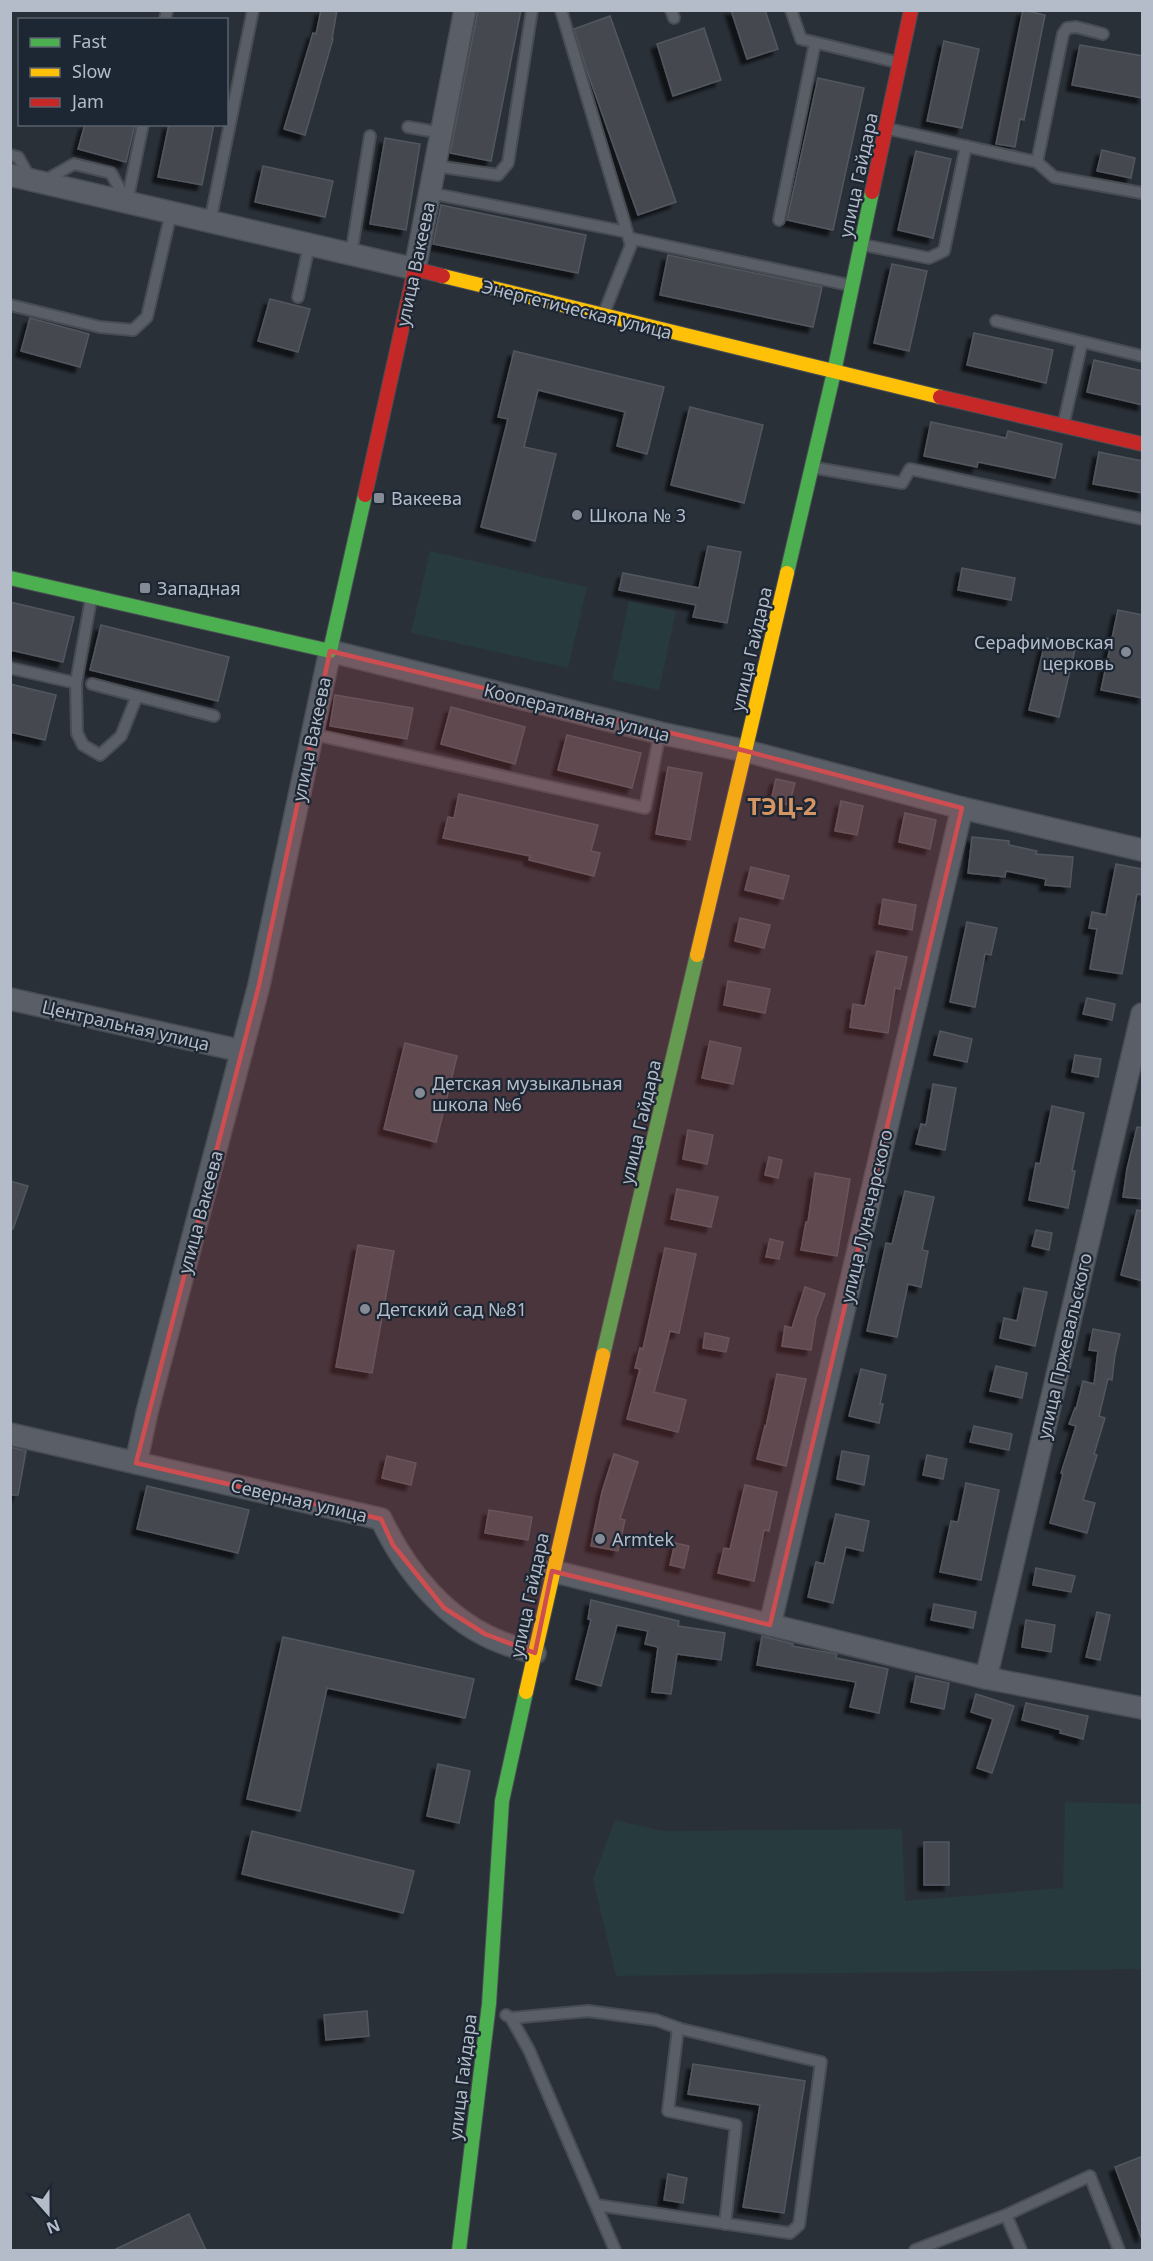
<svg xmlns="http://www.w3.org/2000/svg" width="1153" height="2261" viewBox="0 0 1153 2261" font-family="'Noto Sans',sans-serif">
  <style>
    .green { fill: #273a3e }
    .building { fill: #444950; stroke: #52575f; stroke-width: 1.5; filter: url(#shadow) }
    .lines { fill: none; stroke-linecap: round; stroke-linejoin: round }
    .lane-casing { stroke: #484c53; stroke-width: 14 }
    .street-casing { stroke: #484c53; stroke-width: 24 }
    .fast-casing { stroke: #484c53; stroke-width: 16 }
    .slow-casing { stroke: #484c53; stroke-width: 16 }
    .jam-casing { stroke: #484c53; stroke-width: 16 }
    .lane { stroke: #5a5e66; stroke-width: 10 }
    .street { stroke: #5a5e66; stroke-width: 21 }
    .fast { stroke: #4caf50; stroke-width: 14 }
    .slow { stroke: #ffc107; stroke-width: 14 }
    .jam { stroke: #c62828; stroke-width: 14 }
    .marked { fill: #ce4d50; fill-opacity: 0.2; stroke: #ce4d50; stroke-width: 4.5; stroke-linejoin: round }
    .poi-dot { fill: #848b96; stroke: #1d2633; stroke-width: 2 }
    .labels { text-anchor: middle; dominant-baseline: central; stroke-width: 4.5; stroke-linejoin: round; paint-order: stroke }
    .street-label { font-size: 18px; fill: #b4bcc9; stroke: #1d2633 }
    .poi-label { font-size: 18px; fill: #b4bcc9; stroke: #1d2633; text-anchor: start }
    .district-label { font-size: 24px; font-weight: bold; fill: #d59563; stroke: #1d2633 }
  </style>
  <defs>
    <filter id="shadow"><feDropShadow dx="-5.5" dy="5.5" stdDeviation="1.5" flood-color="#0009"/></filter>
  </defs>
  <rect width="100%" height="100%" fill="#2a3038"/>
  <g class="green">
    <path d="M430,551l157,36 -19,81 -157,-35z"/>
    <path d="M629,601l47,10 -17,79 -47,-10z"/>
    <path d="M1065,1802l77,2v165l-526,7 -23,-97 22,-59 47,11 240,-2 3,72 158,-13z"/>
  </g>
  <g class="building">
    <path d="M321,10h16l-5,29h1l-28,96 -21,-6 29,-96 3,1z"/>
    <path d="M478,10h43l-30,151 -41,-8z"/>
    <path d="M731,10h34l13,39 -31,10z"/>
    <path d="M1023,10l22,5 -21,105 -4,-1 -5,28 -19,-3z"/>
    <path d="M610,16l66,186 -38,13 -51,-144 -13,-42z"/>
    <path d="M704,28l17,52 -48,16 -16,-52z"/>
    <path d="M944,41l35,8 -17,79 -35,-7z"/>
    <path d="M1080,45l63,11v42l-71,-13z"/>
    <path d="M818,78l46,10 -31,142 -46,-10z"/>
    <path d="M85,124h50l-9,38 -48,-13z"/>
    <path d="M169,124h45l-12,61 -44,-8z"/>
    <path d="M385,138l35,6 -14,86 -36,-6z"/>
    <path d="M1102,150l33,8 -4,20 -34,-7z"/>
    <path d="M916,151l35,8 -18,79 -35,-8z"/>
    <path d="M263,166l70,15 -8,36 -70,-15z"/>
    <path d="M441,205l145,30 -8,38 -145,-29z"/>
    <path d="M668,255l154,32 -9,40 -153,-32z"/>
    <path d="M892,264l35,7 -18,80 -35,-8z"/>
    <path d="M270,299l40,10 -12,43 -40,-11z"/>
    <path d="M30,318l59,16 -9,33 -59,-16z"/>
    <path d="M974,333l79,17 -7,33 -79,-18z"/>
    <path d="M514,351l150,36 -17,67 -30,-8 8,-34 -87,-22 -14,57 32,7 -21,87 -54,-14 27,-108 -10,-2z"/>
    <path d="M1094,360l49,11v34l-56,-13z"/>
    <path d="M690,407l73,18 -19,78 -73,-18z"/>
    <path d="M931,422l75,16 2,-7 54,13 -7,34 -77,-16 -1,5 -53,-11z"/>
    <path d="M1099,452l44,9v32l-50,-9z"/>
    <path d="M708,546l33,6 -14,71 -34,-6 3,-12 -77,-15 4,-17 76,15z"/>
    <path d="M962,568l53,10 -4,22 -53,-10z"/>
    <path d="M10,602l64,15 -11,45 -53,-12z"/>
    <path d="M1118,610l25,5v83l-42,-8z"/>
    <path d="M101,625l128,32 -11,44 -128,-31z"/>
    <path d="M1046,638l30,7 -17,72 -30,-7z"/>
    <path d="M10,684l46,11 -11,45 -35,-8z"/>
    <path d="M335,695l78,13 -6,31 -77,-13z"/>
    <path d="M451,707l74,20 -10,37 -74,-20z"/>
    <path d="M567,735l74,18 -9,35 -74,-18z"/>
    <path d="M668,767l34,6 -12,67 -34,-6z"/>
    <path d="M776,779l19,4 -6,22 -18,-4z"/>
    <path d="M459,794l139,31 -7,26 9,2 -6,23 -65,-16 1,-4 -87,-18 5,-21 6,1z"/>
    <path d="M841,801l22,5 -6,29 -22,-4z"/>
    <path d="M905,813l31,7 -6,29 -31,-7z"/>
    <path d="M972,837l37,4v4l28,6 -1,3 37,3 -3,30 -25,-2 1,-6 -40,-8 -1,6 -37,-4z"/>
    <path d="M1116,864l27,5v26l-6,-1 -15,80 -32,-5 7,-40 -8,-1 3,-16 14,3z"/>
    <path d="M751,867l38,9 -6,23 -38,-9z"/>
    <path d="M883,899l33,6 -4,25 -33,-6z"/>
    <path d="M740,918l30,7 -6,23 -29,-7z"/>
    <path d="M967,922l30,6 -6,27 -6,-1 -10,53 -25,-5z"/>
    <path d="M877,951l30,6 -7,32 -5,-1 -7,45 -38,-6 3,-23 12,2z"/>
    <path d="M728,981l42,8 -5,24 -41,-8z"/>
    <path d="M1087,998l28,6 -3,16 -29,-6z"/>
    <path d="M940,1031l32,8 -5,23 -33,-7z"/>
    <path d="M710,1041l31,7 -8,36 -31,-6z"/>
    <path d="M405,1043l52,13 -21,86 -52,-13z"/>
    <path d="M1075,1055l26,4 -3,18 -26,-5z"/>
    <path d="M933,1084l23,4 -11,62 -29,-6 5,-20 5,1z"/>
    <path d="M1052,1106l32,7 -12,58h3l-7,37 -39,-8 7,-37 4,1z"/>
    <path d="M1137,1127l6,1v71l-20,-2 4,-28z"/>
    <path d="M688,1130l25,5 -6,29 -24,-5z"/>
    <path d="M769,1157l13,3 -4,18 -13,-3z"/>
    <path d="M815,1173l35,6 -13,77 -36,-6 5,-28h2z"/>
    <path d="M10,1181l18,5 -15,43h-3z"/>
    <path d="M677,1189l41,8 -7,30 -40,-8z"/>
    <path d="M905,1191l29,6 -12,53 6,1 -7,36 -13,-3 -11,53 -30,-6 19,-88 6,1z"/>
    <path d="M1137,1210l6,1v70l-22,-6z"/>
    <path d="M1036,1230l16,3 -3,17 -17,-4z"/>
    <path d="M770,1239l13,3 -4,17 -13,-2z"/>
    <path d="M358,1245l36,6 -22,122 -36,-6z"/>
    <path d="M665,1248l31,6 -17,79 -9,-2 -16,61 32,8 -8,32 -51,-13 13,-50 -5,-1 5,-20 3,1z"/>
    <path d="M805,1287l20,7 -9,24 -5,32 -29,-4 3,-20 7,2z"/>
    <path d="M1024,1288l23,4 -12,54 -35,-8 4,-20 13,3z"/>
    <path d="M1093,1329l27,5 -5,21 -3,25 -4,-1 -9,37 6,2 -11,36 3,1 -14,45 12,3 -8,30 -37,-10 13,-49 -2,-1 15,-47 -7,-2 6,-16 1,1 7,-28 11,3 4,-33 -9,-1z"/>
    <path d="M705,1333l24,5 -3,14 -23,-4z"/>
    <path d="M996,1366l31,7 -5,25 -32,-7z"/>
    <path d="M861,1369l25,6 -6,29h3l-4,19 -30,-7z"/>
    <path d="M777,1374l29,5 -20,87 -29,-7 8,-33 1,1z"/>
    <path d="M974,1426l38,8 -3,16 -39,-8z"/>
    <path d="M10,1447l16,4 -8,44h-8z"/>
    <path d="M842,1451l27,5 -5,29 -27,-6z"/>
    <path d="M614,1454l24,8 -18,57 5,1 -7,31 -27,-5 11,-54z"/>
    <path d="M927,1455l20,4 -4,20 -20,-4z"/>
    <path d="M387,1456l29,7 -5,22 -29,-7z"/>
    <path d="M966,1483l33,7 -18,90 -41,-8 11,-51 7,1z"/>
    <path d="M745,1485l32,7 -8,39 -5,-1 -10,51 -36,-8 6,-25 6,1z"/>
    <path d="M147,1486l102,24 -11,43 -101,-24z"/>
    <path d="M489,1510l43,7 -4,23 -43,-7z"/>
    <path d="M836,1514l33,7 -6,30 -17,-4 -13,56 -25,-6 8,-35 8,2z"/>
    <path d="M675,1543l14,3 -5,22 -14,-3z"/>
    <path d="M1036,1568l39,8 -4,16 -38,-7z"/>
    <path d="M591,1600l88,21 -1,5 47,7 -4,27 -44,-6 -6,40 -19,-2 6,-45 -13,-3 3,-13 -31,-6 -16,61 -25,-7 15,-59 -3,-1z"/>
    <path d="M934,1604l42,8 -3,16 -42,-8z"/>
    <path d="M1097,1612l13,3 -10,45 -14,-3z"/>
    <path d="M1026,1620l29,5 -4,27 -29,-5z"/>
    <path d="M762,1636l31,8 -1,2 45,8 -1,4 52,11 -9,44 -29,-6 6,-25 -99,-17z"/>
    <path d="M283,1637l191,42 -9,39 -138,-30 -27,123 -53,-12z"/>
    <path d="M916,1676l33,7 -5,26 -33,-7z"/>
    <path d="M976,1694l38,12 -22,67 -15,-5 16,-49 -22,-7z"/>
    <path d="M1026,1703l62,13 -5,23 -23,-6 1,-3 -39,-10z"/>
    <path d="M438,1764l32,7 -11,52 -32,-7z"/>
    <path d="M252,1831l162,40 -11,42 -161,-39z"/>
    <rect x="924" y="1842" width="25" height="43"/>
    <path d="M367,2011l2,25 -43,4 -2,-25z"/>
    <path d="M693,2064l112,17 -21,132 -41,-6 17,-102 -72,-11z"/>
    <path d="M1143,2156v80l-2,1 -26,-70z"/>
    <path d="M668,2174l19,4 -4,25 -19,-3z"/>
    <path d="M189,2214l17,36h-92z"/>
  </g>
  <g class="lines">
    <defs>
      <g id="lane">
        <path d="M561,10l70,235 -27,68"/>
        <path d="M671,10l3,8"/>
        <path d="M791,10l10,29 95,23"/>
        <path d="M165,20l2,-10"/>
        <path d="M408,127l34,6"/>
        <path d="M889,129l148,33 26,-128 4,-6 9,-1 27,7"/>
        <path d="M10,155l8,2 13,23"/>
        <path d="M1037,162l17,15 88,16"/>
        <path d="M435,166l63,9 10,-12 24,-153"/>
        <path d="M42,182l32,-18 37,9 16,29"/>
        <path d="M430,193l197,39"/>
        <path d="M127,202l16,-78"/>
        <path d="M779,220l36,-177"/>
        <path d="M210,222l43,-212"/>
        <path d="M629,238l220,47"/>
        <path d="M864,245l65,13 15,-7 22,-105"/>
        <path d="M351,255l19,-119"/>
        <path d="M298,297l11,-51"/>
        <path d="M10,305l90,22 33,3 14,-13 24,-104"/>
        <path d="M996,321l146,35"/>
        <path d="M1064,422l18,-80"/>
        <path d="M816,468l86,15 8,-14 232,50"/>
        <path d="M10,668l66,15 15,-84"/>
        <path d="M76,683l1,50 6,12 17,10 21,-19 16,-40 77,20"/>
        <path d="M92,684l45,12"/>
        <path d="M312,734l333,74 15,-75"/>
        <path d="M506,2015l5,3 18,32 86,200"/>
        <path d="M511,2018l77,-7 68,9 25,9 140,33 -22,163 -9,8 -194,-28"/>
        <path d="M678,2028l-10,83 68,14 -11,99"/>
        <path d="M1006,2215l84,-39 29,74"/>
        <path d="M915,2250l91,-35 15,35"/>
      </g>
      <g id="street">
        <path d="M10,175l405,94 50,-259"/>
        <path d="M10,999l232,52"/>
        <path d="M10,1434l371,85c25,53 66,103 122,124 11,4 21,7 32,10"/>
        <path d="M136,1463l11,-51 112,-427 71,-334 330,82 86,18 216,57 180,42"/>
        <path d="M552,1571l434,107 156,30"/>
        <path d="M770,1625l192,-817"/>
        <path d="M986,1678l156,-664"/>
      </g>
      <g id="fast">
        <path d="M787,573l47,-201 38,-180"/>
        <path d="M10,578l320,73 35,-156"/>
        <path d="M603,1355l94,-400"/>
        <path d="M459,2250l30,-246 13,-203 24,-109"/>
      </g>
      <g id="slow">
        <path d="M443,276l497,121"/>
        <path d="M697,955l90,-382"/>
        <path d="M526,1692l77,-337"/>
      </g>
      <g id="jam">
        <path d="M872,192l39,-182"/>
        <path d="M940,397l202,47"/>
        <path d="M365,495l50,-226 28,7"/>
      </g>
    </defs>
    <use href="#lane" class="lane-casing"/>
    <use href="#street" class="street-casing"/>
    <use href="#fast" class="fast-casing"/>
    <use href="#slow" class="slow-casing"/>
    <use href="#jam" class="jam-casing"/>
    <use href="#lane" class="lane"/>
    <use href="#street" class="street"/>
    <use href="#fast" class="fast"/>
    <use href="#slow" class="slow"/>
    <use href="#jam" class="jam"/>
  </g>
  <path class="marked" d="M330,651l416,100 216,57 -192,817 -218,-54 -17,82 -50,-19 -41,-26 -51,-63 -12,-26 -245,-56 123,-478z"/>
  <g class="poi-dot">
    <rect x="373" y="492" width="12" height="12" rx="3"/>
    <circle cx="577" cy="515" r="6"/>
    <rect x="139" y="582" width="12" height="12" rx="3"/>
    <circle cx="1126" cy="652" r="6"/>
    <circle cx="420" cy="1093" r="6"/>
    <circle cx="365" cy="1309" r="6"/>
    <circle cx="600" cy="1539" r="6"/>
  </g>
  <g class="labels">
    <g class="street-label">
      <text transform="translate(858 175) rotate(-78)">улица Гайдара</text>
      <text transform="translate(415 264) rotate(-78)">улица Вакеева</text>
      <text transform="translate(577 309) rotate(14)">Энергетическая улица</text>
      <text transform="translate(751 649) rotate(-77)">улица Гайдара</text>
      <text transform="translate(577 712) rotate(14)">Кооперативная улица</text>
      <text transform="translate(311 739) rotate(-78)">улица Вакеева</text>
      <text transform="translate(126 1025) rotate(13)">Центральная улица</text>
      <text transform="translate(640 1122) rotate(-77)">улица Гайдара</text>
      <text transform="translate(200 1212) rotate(-75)">улица Вакеева</text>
      <text transform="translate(866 1216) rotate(-77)">улица Луначарского</text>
      <text transform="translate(1064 1346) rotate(-77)">улица Пржевальского</text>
      <text transform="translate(299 1500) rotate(13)">Северная улица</text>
      <text transform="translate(529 1595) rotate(-78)">улица Гайдара</text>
      <text transform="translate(462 2077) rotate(-83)">улица Гайдара</text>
    </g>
    <g class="poi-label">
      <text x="391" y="498">Вакеева</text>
      <text x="589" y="515">Школа № 3</text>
      <text x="157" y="588">Западная</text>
      <text x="1114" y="642" text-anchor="end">Серафимовская<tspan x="1114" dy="21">церковь</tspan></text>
      <text x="432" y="1083">Детская музыкальная<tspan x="432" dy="21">школа №6</tspan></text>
      <text x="377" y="1309">Детский сад №81</text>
      <text x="612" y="1539">Armtek</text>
    </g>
    <g class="district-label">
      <text x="782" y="805">ТЭЦ-2</text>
    </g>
  </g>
  <rect width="1153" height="2261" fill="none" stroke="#b4bcc9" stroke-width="24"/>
  <rect x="18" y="18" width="210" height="108" fill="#1d2633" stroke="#59626f" stroke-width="1.5"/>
  <rect x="30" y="38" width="30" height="9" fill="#4caf50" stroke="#59626f" stroke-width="1.5"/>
  <text x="72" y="48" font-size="18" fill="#b4bcc9">Fast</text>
  <rect x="30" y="68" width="30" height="9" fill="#ffc107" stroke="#59626f" stroke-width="1.5"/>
  <text x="72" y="78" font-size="18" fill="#b4bcc9">Slow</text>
  <rect x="30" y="98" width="30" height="9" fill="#c62828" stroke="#59626f" stroke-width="1.5"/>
  <text x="72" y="108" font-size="18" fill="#b4bcc9">Jam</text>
  <g transform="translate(48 2213) rotate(159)" stroke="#1d2633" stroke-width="4.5" paint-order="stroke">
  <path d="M0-4.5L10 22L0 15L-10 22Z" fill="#b4bcc9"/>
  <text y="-9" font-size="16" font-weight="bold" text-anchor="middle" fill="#b4bcc9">N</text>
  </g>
</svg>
